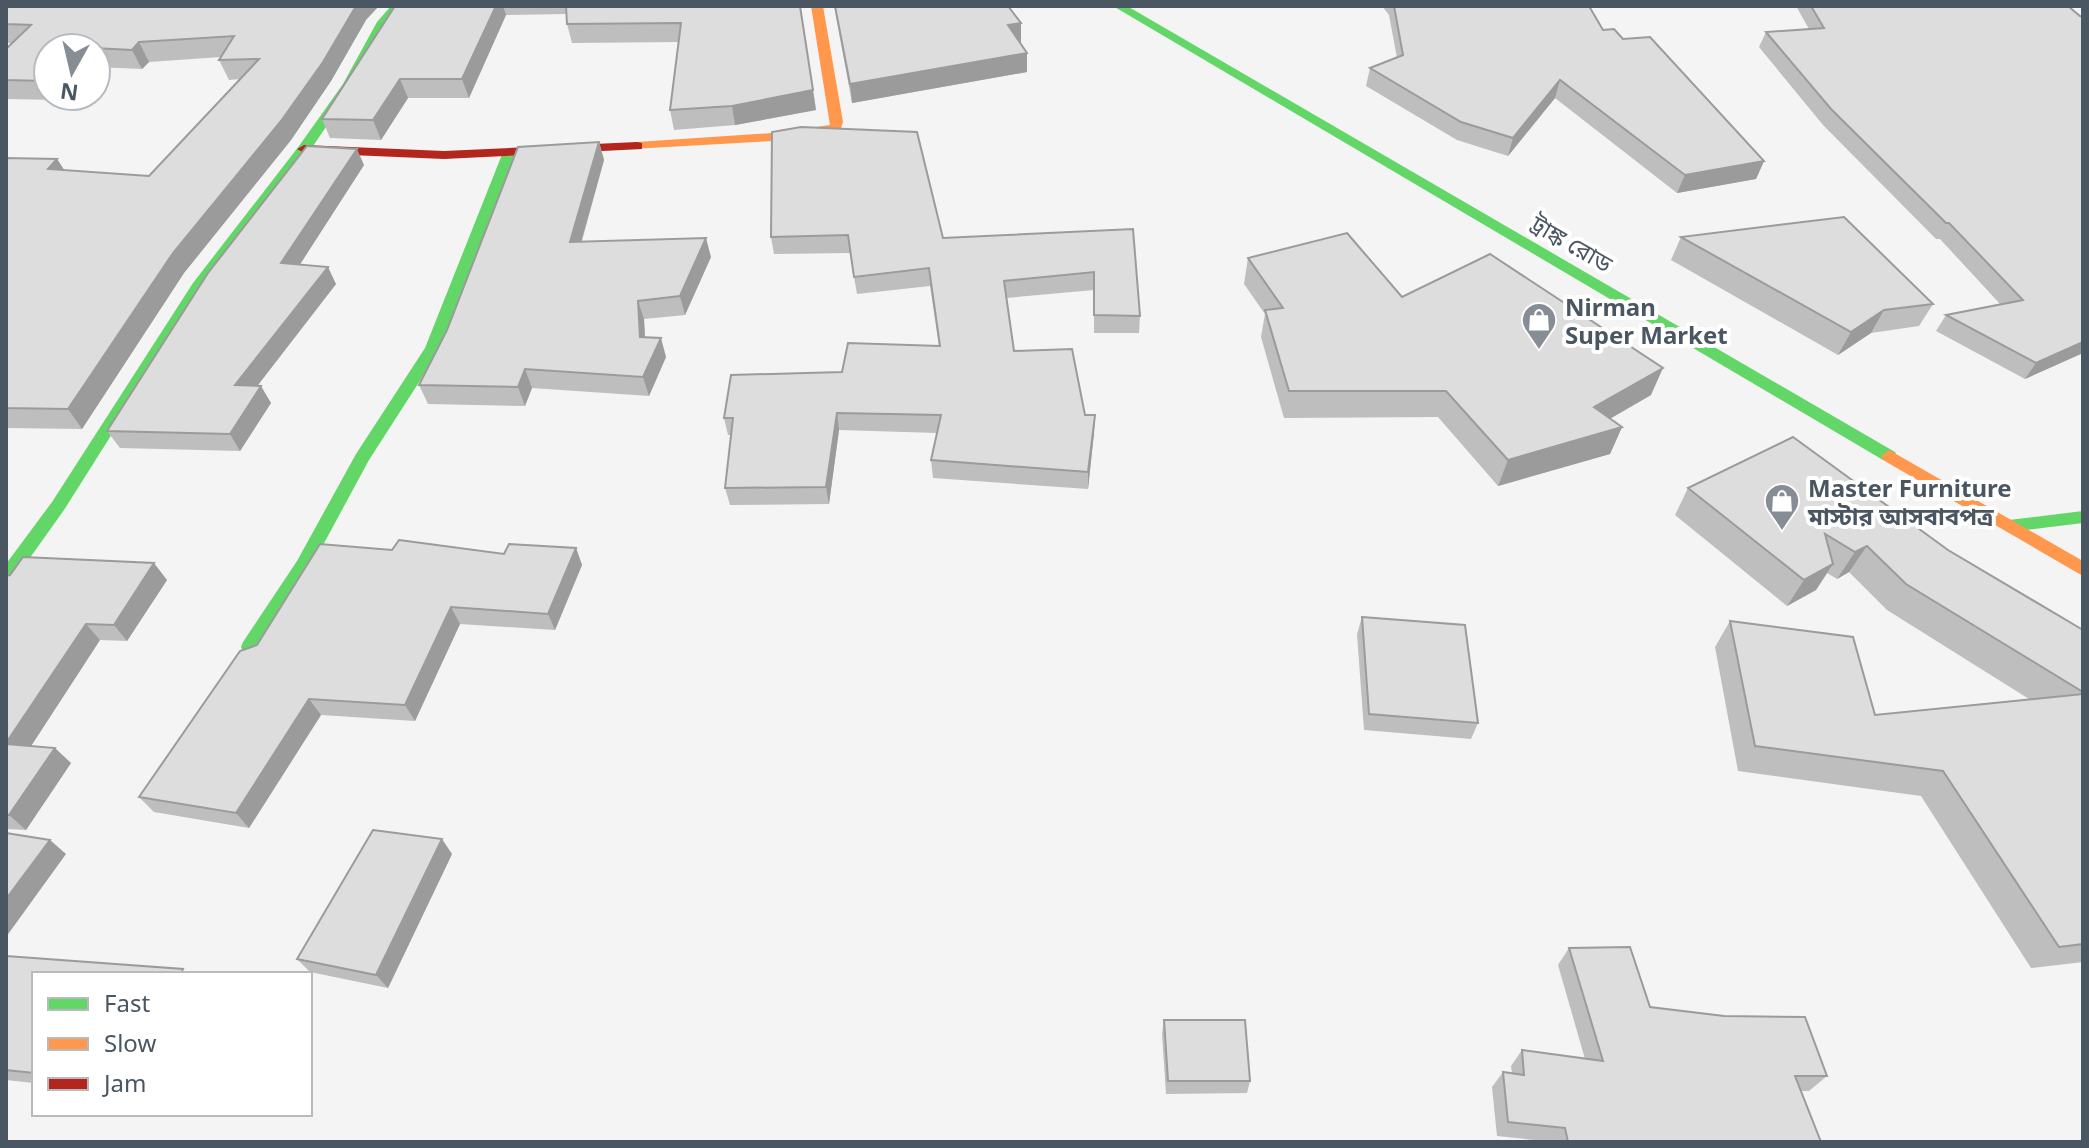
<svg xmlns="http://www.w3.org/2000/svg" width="2089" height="1148" viewBox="0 0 2089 1148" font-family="'Noto Sans','Noto Sans Bengali',sans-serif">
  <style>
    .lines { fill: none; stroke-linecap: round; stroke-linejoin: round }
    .fast { fill: #63d668; fill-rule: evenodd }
    .slow { fill: #ff974d; fill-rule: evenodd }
    .jam { fill: #b3261e; fill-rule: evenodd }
    .wall { fill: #bebebf }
    .shaded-wall { fill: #9b9b9b }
    .building { fill: #ddddde; stroke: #9b9b9b; stroke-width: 2 }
    .labels { text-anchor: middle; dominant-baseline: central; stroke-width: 8; stroke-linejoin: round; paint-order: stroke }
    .street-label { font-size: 24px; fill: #4a5661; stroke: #fff }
    .poi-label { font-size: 24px; font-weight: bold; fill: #4a5661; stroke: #fff; text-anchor: start }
  </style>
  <rect width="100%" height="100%" fill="#f4f4f4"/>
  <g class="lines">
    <g class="fast">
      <path d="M391,6h12l-15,17 -33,61 -46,68 -103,133 -142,225 -52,73 -6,2v-21l46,-62 141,-219 106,-137 44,-62 34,-62z"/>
      <path d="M1113,6h14l768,446 2,4 -2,4h-12z"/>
      <path d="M510,148l7,4 -76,196 -72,112 -60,111 -52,81h-14l-2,-5 2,-5 54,-81 59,-107 69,-106 78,-196z"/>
      <path d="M2083,511v12l-74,9 -9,-6 9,-6z"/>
    </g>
    <g class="slow">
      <path d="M811,6h12l20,116 -3,9 -67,10 -141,8v-6l5,-1 136,-9 57,-8z"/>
      <path d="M1889,450l194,111v15l-200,-116 -2,-4z"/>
    </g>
    <path class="jam" d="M637,142l5,1v6l-198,10 -140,-6 -7,-4 7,-4 140,6z"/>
  </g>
  <g class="wall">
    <path d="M6,6l360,14 -35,61 -40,59 -107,133 -102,156 -76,-1v-270l51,1 7,11 85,6 91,-97 -11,1 -10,-20 2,-3 -72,5 -7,7 -46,-2v-19h-48v48h14l-3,4 -53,-1v-50l6,-6h-6z"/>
    <path d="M395,6h405l16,104 -81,15 -61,5 -4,-20 9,-68 -107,1 -5,-19 -1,-10 -60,1 -37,83h-61l-27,42 -51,-2 -8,-19z"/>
    <path d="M834,6h174l13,17v19h-1l7,11v19l-175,31z"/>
    <path d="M1382,6h207l14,24 20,9 141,122 -8,18 -79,14 -122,-95 -47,58 -51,-16 -91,-54 4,-18 27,-10 -8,-43z"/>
    <path d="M1796,6h272l15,347 -58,26 -89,-48 10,-16 55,-10 -61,-66h-4l-113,-114 -64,-78 7,-15 43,-3z"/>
    <path d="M772,132l171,106 190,-9 7,87 -1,17h-45v-43l-88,8 8,53 71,64h10l-1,18 -6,56 -155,-11 -2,-18 6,-27 -98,-3 -10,74 -99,1 -5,-17 6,-53h-3l-4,-17 118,-46 97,-26 -9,-60 -73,8 -7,-41 -76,1 -3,-17z"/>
    <path d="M599,142l5,18 -22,81 129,16 -26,58 -41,4 1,19 21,19 -17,39 -117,-8 -7,18 -97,-2 -9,-19z"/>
    <path d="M364,165l-64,99 36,20 -79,102 14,17 -31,48 -120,-3 -13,-17z"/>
    <path d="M1681,237l252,67 -14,22 -48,7 -33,22 -167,-95z"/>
    <path d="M1248,258l154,39 249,98 -41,24 12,8 -12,27 -112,32 -60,-69 -154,1 -23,-81 4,-23 -21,-30z"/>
    <path d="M1688,488l260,62 135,80v332l-52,6 -110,-172 -183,-25 -23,-124 15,-26 145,94 154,-16 -142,-89 -38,-38 -12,7 -10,-6 -11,17 -29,16 -112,-91z"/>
    <path d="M576,548l6,17 -27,65 -95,-6 -45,97 -94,-6 -72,113 -95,-16 -15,-15 118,-152 135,-95 112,4z"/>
    <path d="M6,576l161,4 -40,61 -27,-1 -69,106 40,17 -45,67 -20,-1z"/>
    <path d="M1362,617l116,106 -7,16 -107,-9 -7,-96z"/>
    <path d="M452,854l-64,134 -78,-16 -13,-13z"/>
    <path d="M1569,948l81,59 177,69 -18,15h-8l20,51h-268l-56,-6 -5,-49 11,-15 9,1 -1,-7 11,-16 63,9 -27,-94z"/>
    <path d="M6,956l28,18v109l-28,-3z"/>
    <path d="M1164,1020l86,61 -3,12 -81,1 -4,-60z"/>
  </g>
  <g class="shaded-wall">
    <path d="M356,6h23l-13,14 -35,61 -40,59 -107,133 -102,156 -14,-20 105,-156z"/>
    <path d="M496,6h7l3,9 -37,83 -7,-19z"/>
    <path d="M1021,23v19l-13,2v-19z"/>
    <path d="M139,42l10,20 -7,7 -10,-19z"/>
    <path d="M1027,53v19l-175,31 -2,-19z"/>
    <path d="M400,79l8,19 -27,42 -8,-20z"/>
    <path d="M1560,80l-5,18 -47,58 5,-18z"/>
    <path d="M813,90l3,20 -81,15 -3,-19z"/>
    <path d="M599,142l5,18 -28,100 -6,-18z"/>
    <path d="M357,149l7,16 -74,115 -9,-17z"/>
    <path d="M57,159l13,20 -22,-10z"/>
    <path d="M1764,161l-8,18 -79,14 8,-18z"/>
    <path d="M706,238l5,19 -26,58 -5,-19z"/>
    <path d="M328,267l8,17 -91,118 -10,-17z"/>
    <path d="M638,301l6,18 2,37 -6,-19z"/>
    <path d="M1884,310l-13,23 -33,22 13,-23z"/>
    <path d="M661,338l5,19 -17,39 -6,-19z"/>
    <path d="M2083,342v11l-58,26 11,-16z"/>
    <path d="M1663,368l-12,27 -68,39 11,-27z"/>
    <path d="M525,369l7,19 -7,18 -7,-19z"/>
    <path d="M261,386l10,17 -31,48 -10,-17z"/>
    <path d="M837,413l2,17 -10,74 -3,-17z"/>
    <path d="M1095,415l-1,18 -6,56v-17z"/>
    <path d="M1622,427l-12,27 -112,32 10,-26z"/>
    <path d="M1867,546l-18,26 -12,7 18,-27z"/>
    <path d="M576,548l6,17 -27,65 -7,-16z"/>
    <path d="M154,563l13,17 -40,61 -13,-16z"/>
    <path d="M1833,564l-17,26 -29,16 17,-26z"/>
    <path d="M451,607l9,17 -45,97 -10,-16z"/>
    <path d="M86,624l14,16 -78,120 -16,-17z"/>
    <path d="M309,699l12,16 -72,113 -13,-15z"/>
    <path d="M55,748l16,15 -45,67 -17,-15z"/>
    <path d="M442,839l10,15 -64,134 -12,-13z"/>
    <path d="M50,840l16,14 -60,83v-38z"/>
  </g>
  <g class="building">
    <path d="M6,6h350l-33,56 -42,59 -108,132 -105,156 -62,-1v-250l51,1 -9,10 101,7 110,-117 -40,1 15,-24 -95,6 -7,8 -57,-3 -27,1v32l-1,1 -41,-1v-31l25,-24 -25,-1z"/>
    <path d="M395,6h101l-34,73h-62l-27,41 -51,-1z"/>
    <path d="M566,6h234l13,84 -81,16 -62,4 11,-87 -114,1z"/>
    <path d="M835,6h173l13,17 -13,2 19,28 -177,31z"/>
    <path d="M1394,6h195l14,24 11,-1 9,10 27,-2 114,124 -79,14 -125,-95 -47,58 -52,-16 -91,-54 33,-13z"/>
    <path d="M1811,6h257l12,10 3,1v325l-47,21 -90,-48 77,-15 -74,-77h-3l-115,-114 -65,-77 58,-4z"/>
    <path d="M801,127l116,5 26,106 190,-9 7,87 -46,-1v-43l-90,9 10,70 58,-2 13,66h10l-7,57 -157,-12 10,-45 -104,-2 -11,74 -101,1 8,-70h-9l7,-43 111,-3 6,-29 92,3 -11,-78 -75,9 -6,-42 -77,2 1,-105z"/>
    <path d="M599,142l-29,100 136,-4 -26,58 -42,5 2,36 21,1 -18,39 -118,-8 -7,18 -99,-2 28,-55 71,-183z"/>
    <path d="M307,146l50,3 -76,114 47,4 -93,118 26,1 -31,48 -123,-3 101,-158z"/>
    <path d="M1844,217l89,87 -49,6 -33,22 -170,-95z"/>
    <path d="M1347,233l55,64 88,-43 173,114 -69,39 28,20 -114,33 -62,-69h-157l-24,-81 18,-2 -35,-50z"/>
    <path d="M1793,437l155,113 135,80v62l-177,-108 -39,-38 -12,6 -30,-18 8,30 -29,16 -116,-92z"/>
    <path d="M399,540l105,14 5,-10 67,4 -28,66 -97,-7 -46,98 -96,-6 -73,114 -97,-16 101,-146 17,-6 63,-101 72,6z"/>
    <path d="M23,557l131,6 -40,62 -28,-1 -80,119v-167l4,-1z"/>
    <path d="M1362,617l103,8 13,98 -109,-9z"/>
    <path d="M1730,621l123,16 22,78 208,-21v250l-24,3 -116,-176 -188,-25z"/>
    <path d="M6,744l49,4 -46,67h-3z"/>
    <path d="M373,830l69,9 -66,136 -79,-16z"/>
    <path d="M6,833l44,7 -44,59z"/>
    <path d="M1630,947l20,60 74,9 81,1 22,59h-32l26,66h-253l-3,-14 -57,-6 -5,-50 21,3 -2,-25 81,11 -34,-113z"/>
    <path d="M6,956l177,13 -2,5h-147v99l-28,-3z"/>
    <path d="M1164,1020h81l5,61h-82z"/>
  </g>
  <defs>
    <symbol id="shop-pin" viewBox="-11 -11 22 30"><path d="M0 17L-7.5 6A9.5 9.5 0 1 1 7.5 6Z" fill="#868d94" stroke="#fff"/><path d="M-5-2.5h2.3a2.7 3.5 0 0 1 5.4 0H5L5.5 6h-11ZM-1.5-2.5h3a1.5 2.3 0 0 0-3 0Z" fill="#fff"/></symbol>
  </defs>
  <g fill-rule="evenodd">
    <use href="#shop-pin" x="1519" y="300" width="40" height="54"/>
    <use href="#shop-pin" x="1762" y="481" width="40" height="54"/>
  </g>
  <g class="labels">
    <g class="street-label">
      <text transform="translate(1572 243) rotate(30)">ট্রাঙ্ক রোড</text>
    </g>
    <g class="poi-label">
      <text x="1565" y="306">Nirman<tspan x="1565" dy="28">Super Market</tspan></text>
      <text x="1808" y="487">Master Furniture<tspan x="1808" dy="28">মাস্টার আসবাবপত্র</tspan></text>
    </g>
  </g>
  <rect width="2089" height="1148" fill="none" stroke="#4a5661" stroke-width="16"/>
  <rect x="32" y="972" width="280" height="144" fill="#ffffff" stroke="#b7bbc0" stroke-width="2"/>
  <rect x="48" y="998" width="40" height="12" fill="#63d668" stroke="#b7bbc0" stroke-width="2"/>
  <text x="104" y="1012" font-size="24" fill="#4a5661">Fast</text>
  <rect x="48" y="1038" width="40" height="12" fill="#ff974d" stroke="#b7bbc0" stroke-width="2"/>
  <text x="104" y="1052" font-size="24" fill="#4a5661">Slow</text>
  <rect x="48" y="1078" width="40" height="12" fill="#b3261e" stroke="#b7bbc0" stroke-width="2"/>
  <text x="104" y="1092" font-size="24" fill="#4a5661">Jam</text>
  <g transform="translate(72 72) rotate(188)"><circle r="38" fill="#ffffff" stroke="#b7bbc0" stroke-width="2"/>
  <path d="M0-6L14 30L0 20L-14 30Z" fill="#868d94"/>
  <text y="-12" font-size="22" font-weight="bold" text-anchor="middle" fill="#4a5661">N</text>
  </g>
</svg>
